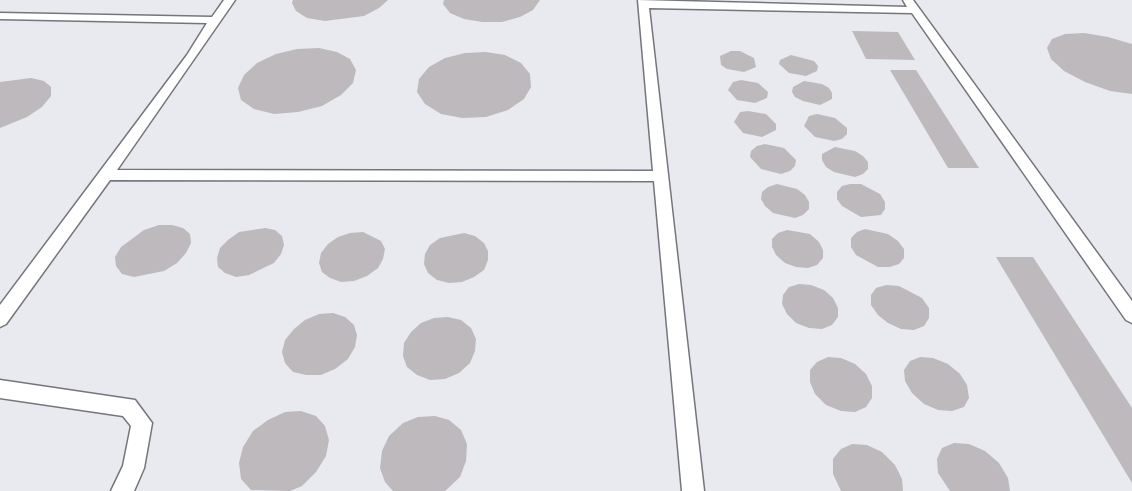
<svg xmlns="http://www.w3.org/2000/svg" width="1132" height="491" viewBox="0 0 1132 491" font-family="Mulish,sans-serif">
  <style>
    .building { fill: #beb9bc }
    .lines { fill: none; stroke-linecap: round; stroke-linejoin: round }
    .service-casing { stroke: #75767b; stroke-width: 3 }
    .service { fill: #fff; fill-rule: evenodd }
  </style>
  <rect width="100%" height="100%" fill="#e8eaef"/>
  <g class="building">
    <path d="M293,0h95l-9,8 -15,8 -39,5 -18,-3 -11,-7 -4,-8z"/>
    <path d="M444,0h96l-7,10 -13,7 -18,5h-20l-18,-3 -14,-6 -7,-9z"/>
    <path d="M852,31l46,1 17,28 -49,-1z"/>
    <path d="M1084,33l24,4 24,7v50l-22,-3 -25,-9 -21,-11 -13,-12 -4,-11 5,-9 13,-5z"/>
    <path d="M319,48l18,4 13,7 6,11 -3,13 -12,12 -19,11 -24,6 -24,2 -20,-5 -13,-9 -3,-12 6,-13 13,-12 19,-9 21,-5z"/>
    <path d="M731,51h9l14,7 2,9 -12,5 -17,-3 -6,-4 -1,-9z"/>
    <path d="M486,52l19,3 16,8 9,11 1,13 -7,12 -16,11 -22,7 -24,1 -21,-4 -16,-10 -8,-12 2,-13 10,-12 16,-9 20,-5z"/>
    <path d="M791,55l23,6 4,5 -1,5 -11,5 -17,-3 -10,-9 1,-4z"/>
    <path d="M890,70h26l63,98h-31z"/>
    <path d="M31,78l13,3 7,6v9l-9,11 -15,10 -27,11v-46z"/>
    <path d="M741,80l17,3 10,9 -1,6 -12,5 -18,-3 -9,-10 5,-8z"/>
    <path d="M804,81l18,3 7,4 3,5v6l-12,6 -17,-4 -8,-4 -3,-5 1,-5z"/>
    <path d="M748,111l18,3 10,10v6l-14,7 -19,-4 -9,-11 6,-10z"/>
    <path d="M817,114l18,4 12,10v6l-5,5 -8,2 -19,-4 -11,-11 5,-10z"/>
    <path d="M765,144l19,4 12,12 -1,6 -5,5 -9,3 -20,-5 -11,-12 1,-6 6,-5z"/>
    <path d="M835,147l20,4 8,5 5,6v7l-5,5 -8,3 -21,-5 -8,-5 -4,-7v-6z"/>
    <path d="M777,184l20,5 8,6 4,7v7l-6,6 -8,3 -22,-5 -8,-7 -4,-7 1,-7 6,-5z"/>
    <path d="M850,184h11l19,10 5,8v7l-4,6 -20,2 -19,-11 -5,-7v-7l5,-6z"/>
    <path d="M159,225h13l11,3 7,6 1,9 -5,10 -9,10 -13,8 -30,6 -12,-3 -6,-8 -1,-9 6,-10 23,-17z"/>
    <path d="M265,228l10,2 7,6 2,9 -3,9 -7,9 -25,12 -13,2 -11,-4 -7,-6 -1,-9 3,-10 8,-8 11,-8z"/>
    <path d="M865,229l23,5 10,7 6,8v9l-5,6 -9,3h-12l-22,-12 -5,-8v-9l6,-6z"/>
    <path d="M787,230l23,4 9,8 4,8v8l-6,7 -9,3 -12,-1 -11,-4 -9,-8 -4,-8v-8l6,-6z"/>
    <path d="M363,232l18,9 4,8 -2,10 -5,9 -11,8 -13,5 -13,1 -11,-4 -8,-6 -3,-9 2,-10 7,-9 10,-7 12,-4z"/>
    <path d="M464,233l11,3 9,7 4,8v9l-4,10 -10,7 -12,5 -13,1 -12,-3 -9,-7 -4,-9 1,-10 5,-9 10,-7z"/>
    <path d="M996,257h37l99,151v75z"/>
    <path d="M799,284l12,1 13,5 9,8 5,10v9l-6,8 -10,4 -13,-1 -13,-5 -9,-9 -5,-10 1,-9 6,-8z"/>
    <path d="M886,285l13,1 23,12 7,10v10l-5,8 -10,4 -13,-1 -13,-6 -10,-8 -7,-10v-10l5,-7z"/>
    <path d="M333,313l12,4 9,8 3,10 -2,12 -7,12 -13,10 -14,6h-15l-13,-3 -8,-9 -3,-11 3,-12 9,-11 11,-9 14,-6z"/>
    <path d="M448,317l13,3 10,8 5,11 -1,12 -5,12 -11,10 -14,6 -15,1 -13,-5 -10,-8 -4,-11 1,-13 7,-11 10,-9 13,-5z"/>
    <path d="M828,357l13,1 14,6 11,10 6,12v12l-6,9 -11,5 -14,-1 -15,-6 -11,-11 -5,-12v-12l7,-8z"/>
    <path d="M920,357l13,1 15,6 12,10 7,11 2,13 -5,9 -12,4 -14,-1 -14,-6 -12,-11 -7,-12 -1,-11 6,-9z"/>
    <path d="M301,411l15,5 9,10 4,14 -3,16 -10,16 -14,14 -12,5 -39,-1 -10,-11 -2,-16 4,-16 10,-16 15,-11 17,-8z"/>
    <path d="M435,416l14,4 12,10 6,14 -1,17 -6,16 -15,14h-52l-8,-9 -5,-14 2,-17 7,-15 14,-13 15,-6z"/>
    <path d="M954,443l15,1 16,7 14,12 9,15 2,13h-60l-12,-18 -1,-14 5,-11z"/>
    <path d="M852,444l15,1 15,7 13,13 7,14 1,12h-62l-8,-17v-15l8,-10z"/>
  </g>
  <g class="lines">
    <defs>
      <g id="service">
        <path d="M224,0h11l-118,170 536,1 -15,-171 269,7 -4,-7h10l219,301v22l-6,-3 -214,-307 -263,-5 55,483h-22l-28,-310 -544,-1 -104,144 -6,3v-22l187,-250 20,-32 -207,-4v-6l212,4z"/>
        <path d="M0,380l135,20 17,23 -8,45 -10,23h-23l12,-25 8,-40 -8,-10 -123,-18z"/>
      </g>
    </defs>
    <use href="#service" class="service-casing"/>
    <use href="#service" class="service"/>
  </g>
</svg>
